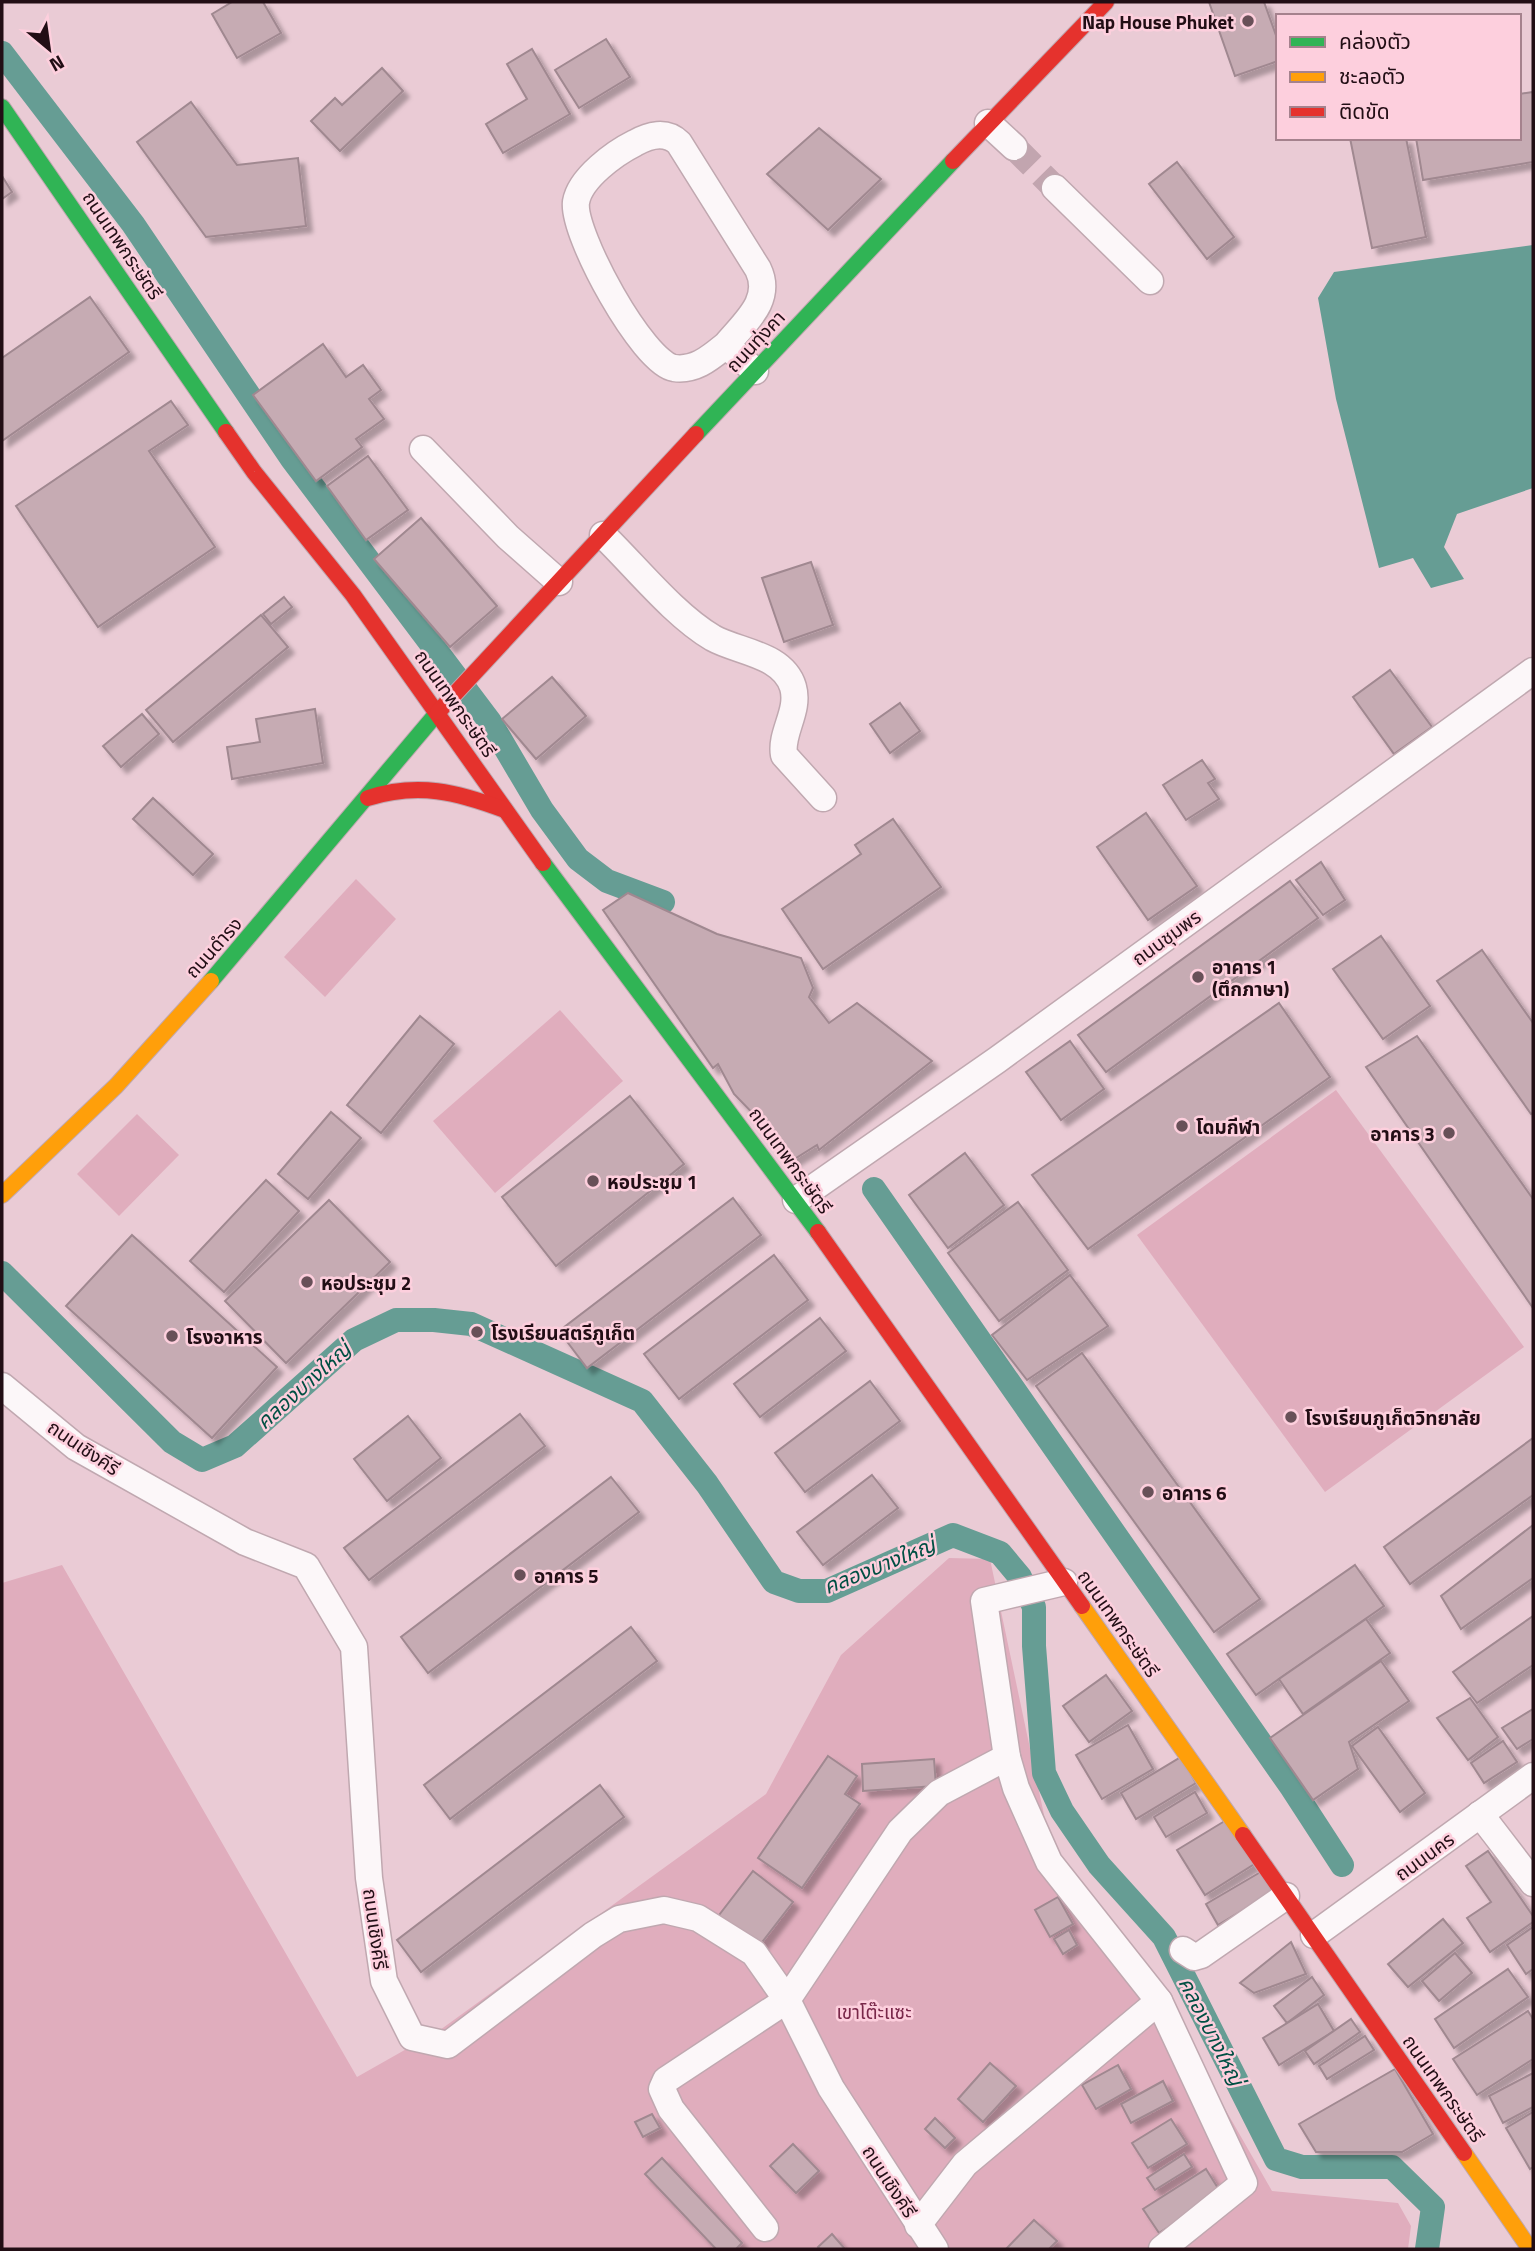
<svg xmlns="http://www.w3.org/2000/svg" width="1535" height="2251" viewBox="0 0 1535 2251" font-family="'Titillium Web','Noto Sans Thai',sans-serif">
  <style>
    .green { fill: #e0adbd }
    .water { fill: #669d94 }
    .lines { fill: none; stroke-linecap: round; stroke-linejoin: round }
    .canal { stroke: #669d94; stroke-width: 24 }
    .building { fill: #c6abb3; stroke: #a08890; stroke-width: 2; filter: url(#shadow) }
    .street-tunnel { stroke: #c2a5af; stroke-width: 26; stroke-dasharray: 26 13; stroke-linecap: butt }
    .street-casing { stroke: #c0a8b0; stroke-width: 29 }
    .fast-casing { stroke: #c0a8b0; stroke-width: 18 }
    .slow-casing { stroke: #c0a8b0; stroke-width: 18 }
    .jam-casing { stroke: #c0a8b0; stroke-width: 18 }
    .street { stroke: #fcf7f9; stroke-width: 26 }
    .fast { stroke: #30b455; stroke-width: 16 }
    .slow { stroke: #ff9f0a; stroke-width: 16 }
    .jam { stroke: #e5322d; stroke-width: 16 }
    .poi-dot { fill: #685058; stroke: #fdcfdd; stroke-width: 2.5 }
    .labels { text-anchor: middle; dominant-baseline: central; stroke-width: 5; stroke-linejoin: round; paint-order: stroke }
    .poi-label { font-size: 19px; font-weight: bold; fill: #220e15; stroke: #fdcfdd; text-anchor: start }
    .street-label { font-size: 19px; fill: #220e15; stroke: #fdcfdd }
    .park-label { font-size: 19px; fill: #792749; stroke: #fdcfdd }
    .water-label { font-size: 21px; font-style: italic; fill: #004f43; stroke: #fdcfdd }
  </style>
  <defs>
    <filter id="shadow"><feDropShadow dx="6" dy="6" stdDeviation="2" flood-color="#0004"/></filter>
  </defs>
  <rect width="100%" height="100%" fill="#eacbd5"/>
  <g class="green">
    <path d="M356,879l40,40 -71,78 -41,-40z"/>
    <path d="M560,1010l63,71 -128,112 -62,-72z"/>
    <path d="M1336,1090l188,257 -199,145 -188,-257z"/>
    <path d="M137,1114l42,41 -60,61 -42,-42z"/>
    <path d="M949,1558l41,1 61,289 106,142 115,201 126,12 13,23 -3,23h-1406v-666l60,-18 295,512 83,-47 326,-236 75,-139z"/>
  </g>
  <path class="water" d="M1533,245v243l-76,26 -13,33 20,32 -33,9 -18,-30 -34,10 -43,-169 -18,-101 16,-26z"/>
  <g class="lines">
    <g class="canal">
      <path d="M2,53l131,171 159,235 198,263 52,88 36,49 29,22 56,21"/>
      <path d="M874,1189l418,599 50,77"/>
      <path d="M2,1273l170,169 30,18 33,-14 119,-106 42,-20h38l37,4 171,77 65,83 67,98 25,9h28l126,-56 47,18 20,24 14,30v39l10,127 18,38 37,54 65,72 112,222 26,8h90l41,40 -6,42"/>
    </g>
  </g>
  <g class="building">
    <path d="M232,2h31l18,31 -44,25 -25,-44z"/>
    <path d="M1209,2h55l14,39v20l-43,15z"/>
    <path d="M606,39l24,38 -51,31 -24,-38z"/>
    <path d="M532,49l38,65 -67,39 -17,-29 41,-25 -20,-35z"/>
    <path d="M382,68l21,23 -63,60 -29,-30 24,-23 7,7z"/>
    <path d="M1533,92v70l-110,18 -7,-42h103v-44z"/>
    <path d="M191,102l46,63 61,-7 8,68 -100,11 -69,-95z"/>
    <path d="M819,128l62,51 -53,51 -61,-56z"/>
    <path d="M1350,138h56l20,99 -54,11z"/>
    <path d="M1177,162l57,75 -27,22 -58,-75z"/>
    <path d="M2,176l10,16 -10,7z"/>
    <path d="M90,297l39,55 -127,89v-83z"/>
    <path d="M323,344l23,33 17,-12 18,25 -12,9 15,20 -28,20 6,8 -46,34 -63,-86z"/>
    <path d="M171,401l17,24 -39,26 66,96 -117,80 -82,-121z"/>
    <path d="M368,456l40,54 -42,30 -39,-54z"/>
    <path d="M421,518l76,88 -47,41 -76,-88z"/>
    <path d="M811,562l22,63 -49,17 -22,-64z"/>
    <path d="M284,597l8,10 -21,17 -8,-10z"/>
    <path d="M261,615l27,32 -115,95 -27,-32z"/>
    <path d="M1390,670l42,57 -38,27 -41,-57z"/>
    <path d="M552,677l34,39 -50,43 -34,-40z"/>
    <path d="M900,703l20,28 -30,22 -20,-29z"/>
    <path d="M315,709l8,54 -91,16 -5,-32 33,-5 -4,-23z"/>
    <path d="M142,714l17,20 -38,33 -18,-21z"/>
    <path d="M1202,760l13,19 -7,4 11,16 -33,21 -23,-35z"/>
    <path d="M153,798l60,56 -20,21 -60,-56z"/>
    <path d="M1146,813l51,73 -49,34 -51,-73z"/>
    <path d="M893,819l48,68 -118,82 -41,-60 79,-55 -6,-9z"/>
    <path d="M1321,862l24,38 -22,15 -27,-35z"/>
    <path d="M1290,881l28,37 -212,154 -28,-37z"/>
    <path d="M628,893l89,41 84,24 12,30 -4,9 20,26 28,-20 75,58 -113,89 -2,-5 -29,18 -21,-35 -33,-34 -16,-30 -5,4 -110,-158z"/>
    <path d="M1381,936l49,70 -47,33 -50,-70z"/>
    <path d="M1482,950l51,73v90l-2,1 -94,-133z"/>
    <path d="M1279,1003l51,74 -242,172 -56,-74z"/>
    <path d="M420,1016l34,28 -73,89 -34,-28z"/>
    <path d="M1417,1036l116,163v109l-167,-241z"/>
    <path d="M1070,1041l34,48 -43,31 -35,-48z"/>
    <path d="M630,1096l54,68 -128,102 -54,-69z"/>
    <path d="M331,1112l30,26 -53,61 -30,-25z"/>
    <path d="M965,1153l39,52 -56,43 -39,-53z"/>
    <path d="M266,1180l33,31 -75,81 -34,-31z"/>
    <path d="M733,1198l28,37 -174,133 -28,-37z"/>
    <path d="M329,1200l61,62 -104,101 -61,-62z"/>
    <path d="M1018,1202l50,68 -69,51 -51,-68z"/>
    <path d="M132,1235l145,132 -65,71 -146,-132z"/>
    <path d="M774,1255l34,45 -129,99 -35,-45z"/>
    <path d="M1070,1275l38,51 -81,54 -35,-45z"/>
    <path d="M820,1318l26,33 -86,66 -26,-33z"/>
    <path d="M1082,1353l178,246 -46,33 -178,-246z"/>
    <path d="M870,1381l30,40 -95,71 -30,-39z"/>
    <path d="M520,1414l25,32 -176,134 -25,-32z"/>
    <path d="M408,1416l33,42 -54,43 -33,-42z"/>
    <path d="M1533,1438v57l-123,89 -26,-37z"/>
    <path d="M872,1475l26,33 -75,57 -26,-33z"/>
    <path d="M611,1477l28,35 -211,161 -27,-36z"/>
    <path d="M1533,1525v53l-72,51 -20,-33z"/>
    <path d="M1355,1565l29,41 -128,89 -29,-41z"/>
    <path d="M1533,1616v49l-56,38 -24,-31z"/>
    <path d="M1366,1619l24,34 -87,61 -24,-35z"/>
    <path d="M631,1627l26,34 -207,158 -26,-34z"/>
    <path d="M1381,1661l28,40 -60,41 9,27 -45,31 -43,-62z"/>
    <path d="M1106,1675l26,36 -43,31 -26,-36z"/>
    <path d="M1470,1698l28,39 -30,23 -31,-42z"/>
    <path d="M1533,1709v30l-16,10 -15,-21z"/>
    <path d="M1128,1725l25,44 -51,30 -26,-44z"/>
    <path d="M1378,1727l47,66 -25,19 -48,-66z"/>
    <path d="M1503,1741l14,21 -33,21 -13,-20z"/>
    <path d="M828,1756l29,20 -12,18 15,10 -58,84 -44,-30z"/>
    <path d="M1181,1757l15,26 -60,36 -15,-26z"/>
    <path d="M934,1759l2,27 -73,5 -1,-27z"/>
    <path d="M600,1785l24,32 -203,155 -24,-32z"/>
    <path d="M1195,1792l12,21 -41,24 -12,-20z"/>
    <path d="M1228,1819l28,44 -51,32 -28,-45z"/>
    <path d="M1488,1851l45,65v6l-43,30 -23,-34 24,-16 -25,-36z"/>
    <path d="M1264,1870l12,20 -58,35 -12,-21z"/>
    <path d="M753,1871l40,31 -37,48 -40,-31z"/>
    <path d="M1058,1897l15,27 -23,13 -15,-27z"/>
    <path d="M1443,1919l20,24 -55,44 -20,-23z"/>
    <path d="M1533,1927v42l-7,5 -19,-29z"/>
    <path d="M1069,1930l8,15 -14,9 -9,-15z"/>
    <path d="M1291,1942l15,32 -52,19 -14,-10z"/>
    <path d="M1455,1953l17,20 -33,28 -17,-20z"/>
    <path d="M1508,1969l20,28 -74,51 -19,-29z"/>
    <path d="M1312,1977l12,18 -37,28 -13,-17z"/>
    <path d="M1318,2004l16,27 -55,34 -16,-27z"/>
    <path d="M1528,2011l5,8v40l-56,36 -24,-36z"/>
    <path d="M1351,2019l9,13 -46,32 -9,-13z"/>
    <path d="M1365,2036l9,14 -47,29 -8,-13z"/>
    <path d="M990,2063l26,23 -33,36 -25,-23z"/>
    <path d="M1118,2065l13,24 -35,20 -14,-24z"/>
    <path d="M1395,2069l38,65 -31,18h-86l-17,-28z"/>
    <path d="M1533,2073v34l-30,16 -14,-27z"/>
    <path d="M1163,2081l10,20 -42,22 -10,-19z"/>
    <path d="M1533,2112v55l-3,2 -24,-41z"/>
    <path d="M652,2114l8,14 -17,9 -8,-15z"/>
    <path d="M935,2118l20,20 -10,10 -20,-19z"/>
    <path d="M1171,2119l16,25 -39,24 -16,-25z"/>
    <path d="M793,2144l26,27 -23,22 -26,-27z"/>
    <path d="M1184,2154l8,13 -37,23 -8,-12z"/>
    <path d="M662,2158l80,85 -6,6h-20l-71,-75z"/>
    <path d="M1206,2169l15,24 -62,40 -16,-24z"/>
    <path d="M1034,2220l23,21 -8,8h-43z"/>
    <path d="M832,2234l13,15h-25l-2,-2z"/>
  </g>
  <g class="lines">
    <path class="street-tunnel" d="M1014,147l41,41"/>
    <defs>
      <g id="street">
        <path d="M988,123l26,24"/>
        <path d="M1055,188l95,93"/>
        <path d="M726,345c-15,12 -30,26 -52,23 -31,-5 -102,-134 -98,-166 4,-24 39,-49 59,-59 14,-8 31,-13 44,0l79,126c15,31 -13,53 -32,76l29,26"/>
        <path d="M423,449l85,88 51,45"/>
        <path d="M603,535c33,32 71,80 110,103 25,14 70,16 80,49 7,24 -13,46 -9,68l39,43"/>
        <path d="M796,1200l201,-140 536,-389"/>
        <path d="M2,1386l74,61 169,95 61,24 48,81 15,231 15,103 28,56 36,8 145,-110 26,-16 45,-9 34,8 56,35 33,47 44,88 104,161"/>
        <path d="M1007,1757l-23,-156 80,-19"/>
        <path d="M1480,1814l53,69"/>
        <path d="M1314,1935l219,-159"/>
        <path d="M1183,1950l11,7 7,-2 85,-59"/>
        <path d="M918,2225l47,-61 194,-163"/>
        <path d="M765,2228l-94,-119 -9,-20 4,-9 121,-80 113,-169 39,-38 68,-36 9,31 33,74 110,139 85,182 -82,66"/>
      </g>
      <g id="fast">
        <path d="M2,107l224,325"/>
        <path d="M696,434l257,-273"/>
        <path d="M543,863l275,369"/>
        <path d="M211,981l227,-269"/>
      </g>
      <g id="slow">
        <path d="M2,1195l114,-109 95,-105"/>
        <path d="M1082,1606l161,229"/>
        <path d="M1464,2153l66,96"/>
      </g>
      <g id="jam">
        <path d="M953,161l153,-159"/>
        <path d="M226,432l28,40 99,123 190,268"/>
        <path d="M438,712l258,-278"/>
        <path d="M368,798c50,-16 89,-6 137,12"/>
        <path d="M818,1232l264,374"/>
        <path d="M1243,1835l221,318"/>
      </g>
    </defs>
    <use href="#street" class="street-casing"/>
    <use href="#fast" class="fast-casing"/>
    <use href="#slow" class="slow-casing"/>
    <use href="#jam" class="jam-casing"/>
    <use href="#street" class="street"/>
    <use href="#fast" class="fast"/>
    <use href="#slow" class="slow"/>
    <use href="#jam" class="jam"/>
  </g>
  <g class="poi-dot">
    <circle cx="1248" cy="21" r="7"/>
    <circle cx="1198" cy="977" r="7"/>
    <circle cx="1182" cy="1126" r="7"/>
    <circle cx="1449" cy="1133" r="7"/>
    <circle cx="593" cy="1181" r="7"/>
    <circle cx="307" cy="1282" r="7"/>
    <circle cx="477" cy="1332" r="7"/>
    <circle cx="172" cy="1336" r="7"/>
    <circle cx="1291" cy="1417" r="7"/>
    <circle cx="1148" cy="1492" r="7"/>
    <circle cx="520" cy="1575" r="7"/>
  </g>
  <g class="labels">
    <g class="poi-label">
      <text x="1234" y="21" text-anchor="end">Nap House Phuket</text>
      <text x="1212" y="966">อาคาร 1<tspan x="1212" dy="22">(ตึกภาษา)</tspan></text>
      <text x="1196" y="1126">โดมกีฬา</text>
      <text x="1435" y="1133" text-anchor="end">อาคาร 3</text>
      <text x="607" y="1181">หอประชุม 1</text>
      <text x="321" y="1282">หอประชุม 2</text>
      <text x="491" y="1332">โรงเรียนสตรีภูเก็ต</text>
      <text x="186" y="1336">โรงอาหาร</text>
      <text x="1305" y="1417">โรงเรียนภูเก็ตวิทยาลัย</text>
      <text x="1162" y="1492">อาคาร 6</text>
      <text x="534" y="1575">อาคาร 5</text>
    </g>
    <g class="street-label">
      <text transform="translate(123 245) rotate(56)">ถนนเทพกระษัตรี</text>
      <text transform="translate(755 341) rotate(-47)">ถนนทุ่งคา</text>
      <text transform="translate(456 703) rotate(55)">ถนนเทพกระษัตรี</text>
      <text transform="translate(1166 937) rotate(-36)">ถนนชุมพร</text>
      <text transform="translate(213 947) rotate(-48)">ถนนดำรง</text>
      <text transform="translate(791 1160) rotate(54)">ถนนเทพกระษัตรี</text>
      <text transform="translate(84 1447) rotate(34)">ถนนเชิงคีรี</text>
      <text transform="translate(1119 1623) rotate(55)">ถนนเทพกระษัตรี</text>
      <text transform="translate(1424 1856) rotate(-36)">ถนนนคร</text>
      <text transform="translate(376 1929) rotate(82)">ถนนเชิงคีรี</text>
      <text transform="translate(1444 2088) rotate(55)">ถนนเทพกระษัตรี</text>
      <text transform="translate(890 2181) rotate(57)">ถนนเชิงคีรี</text>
    </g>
    <g class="park-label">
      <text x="874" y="2011">เขาโต๊ะแซะ</text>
    </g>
    <g class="water-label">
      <text transform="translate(303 1385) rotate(-42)">คลองบางใหญ่</text>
      <text transform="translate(879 1565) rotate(-22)">คลองบางใหญ่</text>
      <text transform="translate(1212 2031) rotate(63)">คลองบางใหญ่</text>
    </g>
  </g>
  <rect width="1535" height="2251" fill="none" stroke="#220e15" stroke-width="7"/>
  <rect x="1276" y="14" width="245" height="126" fill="#fdcfdd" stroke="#a5828d" stroke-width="2"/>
  <rect x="1290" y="37" width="35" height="10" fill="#30b455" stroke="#a5828d" stroke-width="2"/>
  <text x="1339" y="49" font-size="21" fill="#220e15">คล่องตัว</text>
  <rect x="1290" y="72" width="35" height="10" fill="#ff9f0a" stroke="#a5828d" stroke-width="2"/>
  <text x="1339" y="84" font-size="21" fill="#220e15">ชะลอตัว</text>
  <rect x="1290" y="107" width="35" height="10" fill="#e5322d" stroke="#a5828d" stroke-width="2"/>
  <text x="1339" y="119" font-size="21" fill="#220e15">ติดขัด</text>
  <g transform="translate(49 49) rotate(151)" stroke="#fdcfdd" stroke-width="5" paint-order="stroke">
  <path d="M0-5L12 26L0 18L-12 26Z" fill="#220e15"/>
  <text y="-10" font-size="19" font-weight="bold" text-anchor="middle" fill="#220e15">N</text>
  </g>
</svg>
